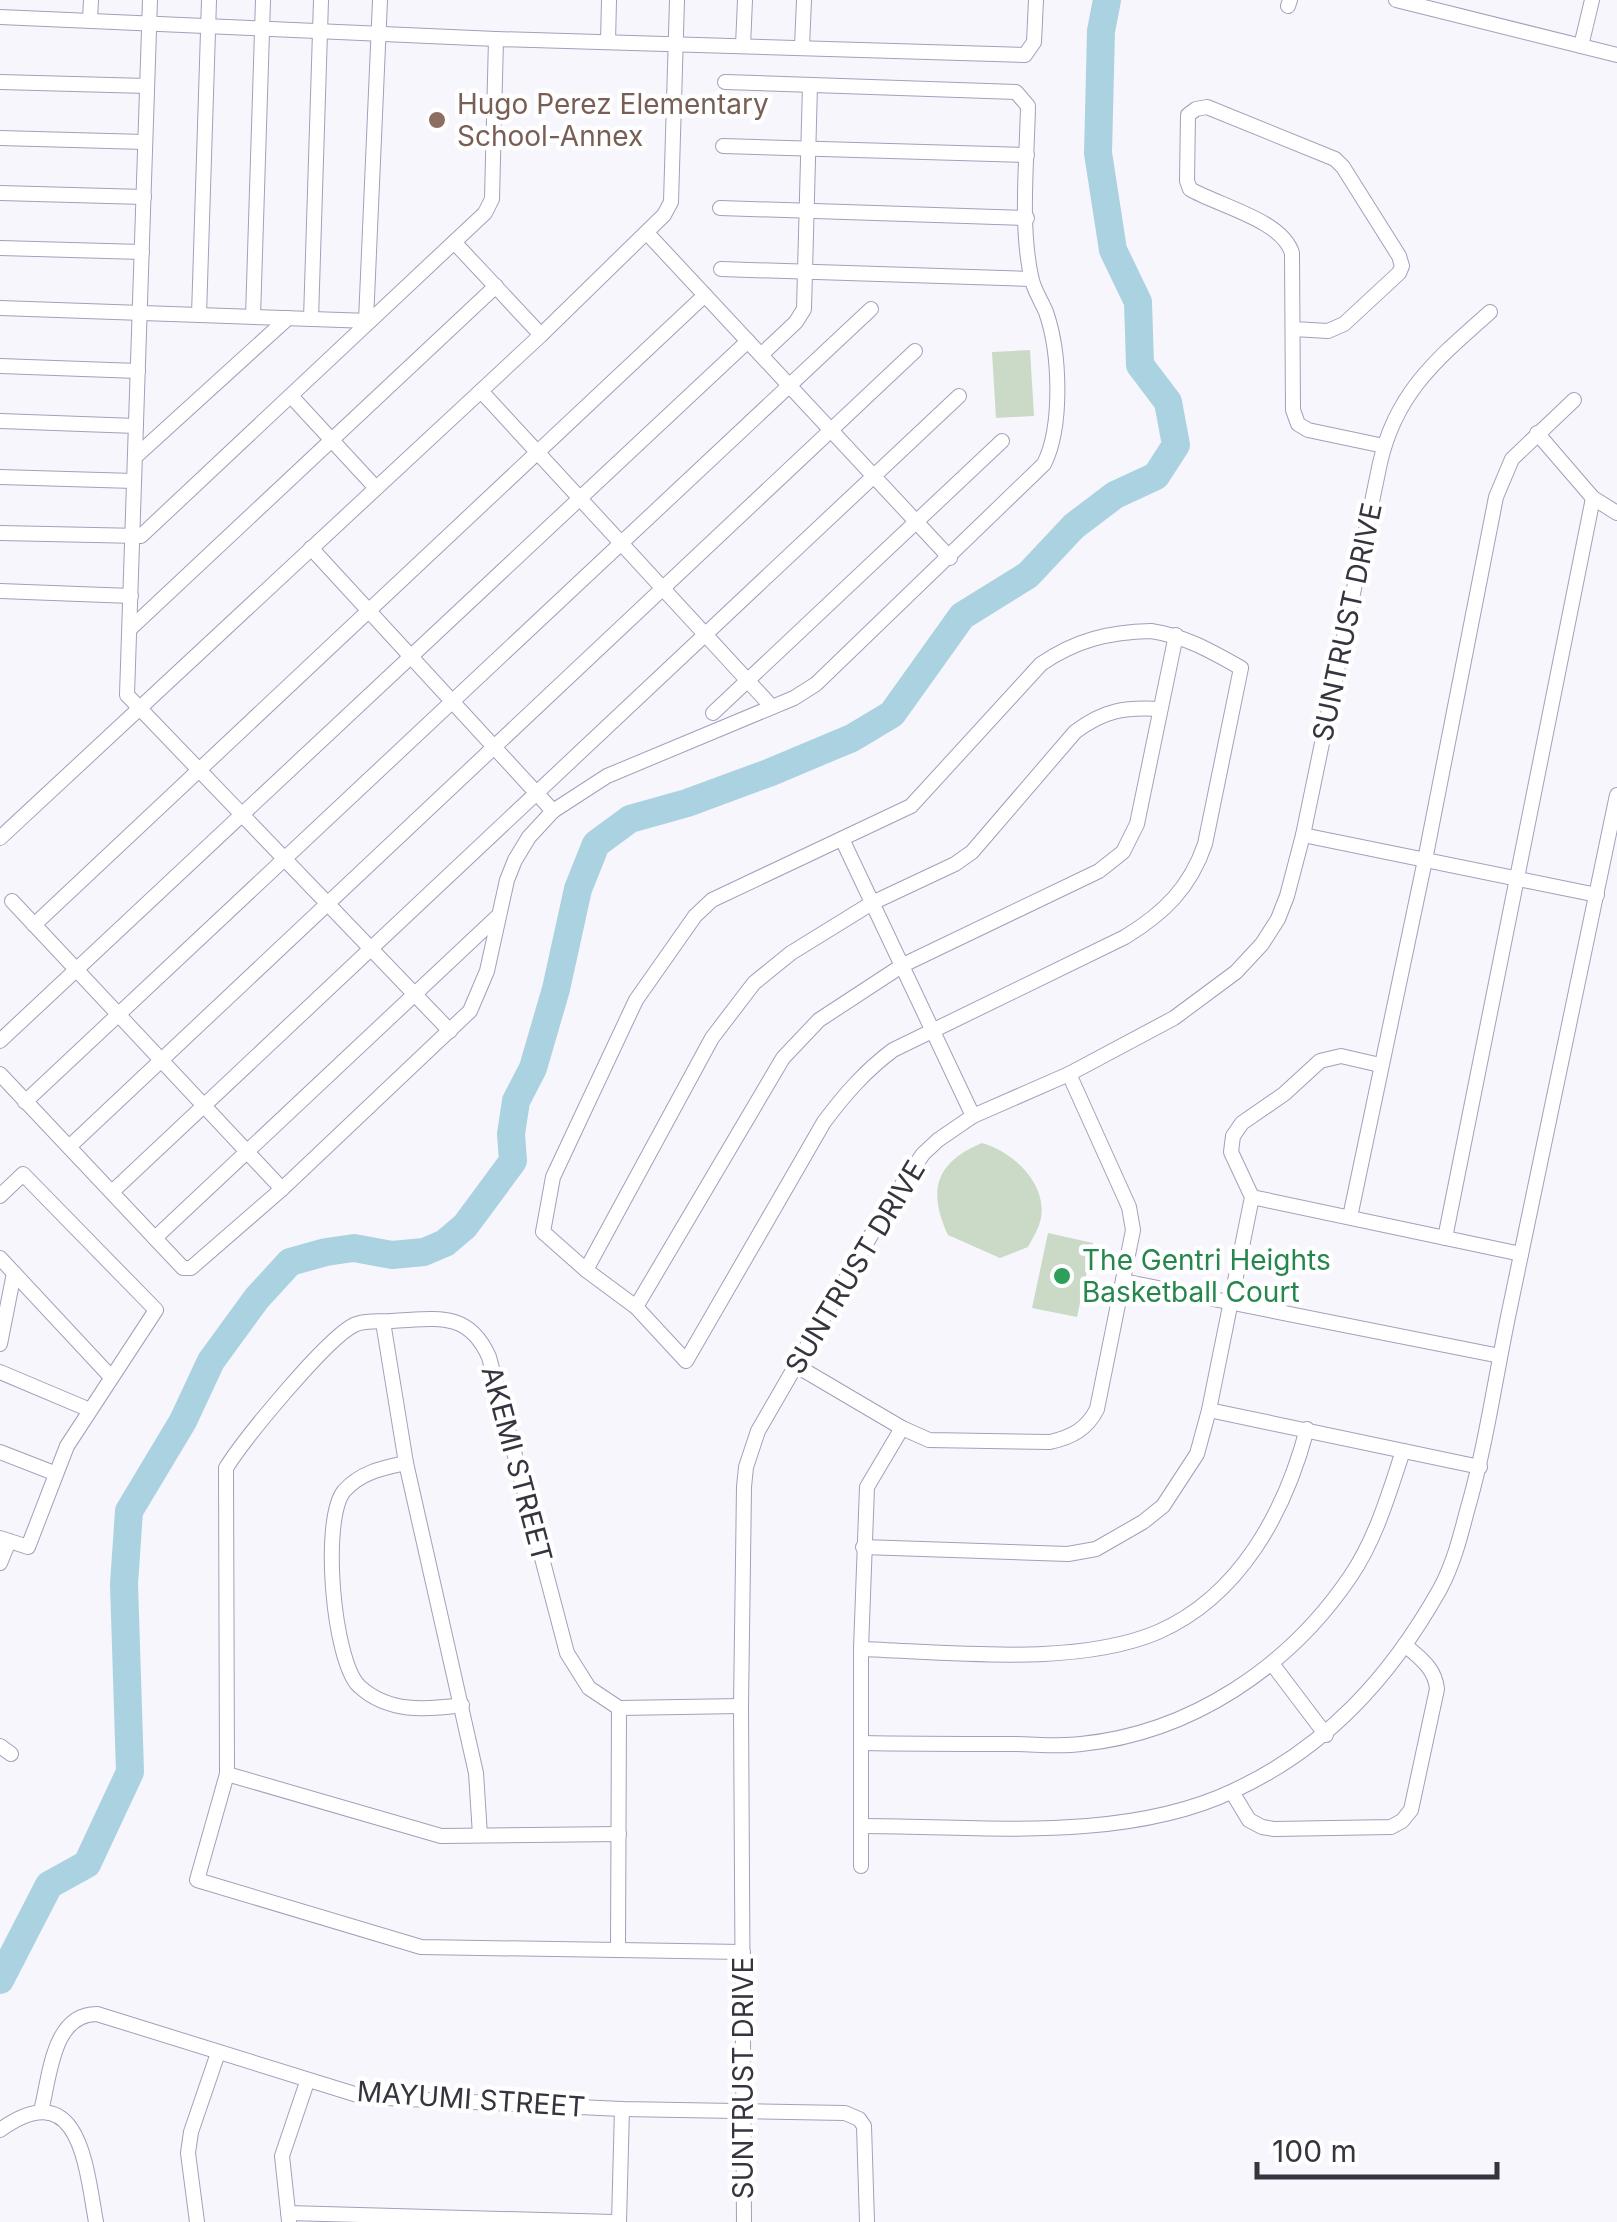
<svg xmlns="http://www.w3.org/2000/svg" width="1617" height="2222" viewBox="0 0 1617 2222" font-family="Inter,sans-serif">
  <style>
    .green { fill: #cadac7 }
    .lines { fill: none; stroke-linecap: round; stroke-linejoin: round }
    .river { stroke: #abd2e1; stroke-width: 28 }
    .minor-casing { stroke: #a69ebb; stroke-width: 16 }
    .minor { stroke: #fff; stroke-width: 14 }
    .education-dot { fill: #8d6e63; stroke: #fff; stroke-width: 4 }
    .leisure-dot { fill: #2e9e5b; stroke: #fff; stroke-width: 4 }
    .labels { text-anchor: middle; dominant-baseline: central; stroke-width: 9; stroke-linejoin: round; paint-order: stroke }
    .education-label { font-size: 28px; fill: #785e54; stroke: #fff; text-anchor: start }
    .street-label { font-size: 28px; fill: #37333f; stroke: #fff }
    .leisure-label { font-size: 28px; fill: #27864d; stroke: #fff; text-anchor: start }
  </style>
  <rect width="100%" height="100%" fill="#f7f6fc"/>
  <g class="green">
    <path d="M1030,350l4,66 -38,2 -4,-66z"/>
    <path d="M982,1143c30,8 65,40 59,75 -2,10 -8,20 -13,29l-28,11 -52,-23c-21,-45 -12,-73 34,-92z"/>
    <path d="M1048,1233l45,10 -16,74 -45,-9z"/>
  </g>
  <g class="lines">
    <path class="river" d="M0,1980l49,-95 38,-21 43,-92 -6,-188 5,-73 54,-90 28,-60 46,-63 33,-36 36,-10 28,-4 38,7 32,-3 21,-9 20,-17 48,-65 -2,-27 5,-33 17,-33 23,-79 22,-100 18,-45 34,-25 57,-16 84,-31 81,-34 40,-24 70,-98 66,-41 46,-49 41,-31 41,-19 20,-31 -8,-43 -28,-37 -2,-63 -25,-52 -15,-97 3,-122 6,-31"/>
    <defs>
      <g id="minor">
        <path d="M150,0l-23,695 323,336"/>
        <path d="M1396,0l221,55"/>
        <path d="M1288,6l2,-6"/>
        <path d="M0,17l496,22 529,16 9,-13 2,-42"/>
        <path d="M90,20l1,-20"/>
        <path d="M608,42l1,-42"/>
        <path d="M743,46l2,-46"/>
        <path d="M1581,46l11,-46"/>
        <path d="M802,47l2,-47"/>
        <path d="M0,82l147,4"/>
        <path d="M0,138l145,4"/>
        <path d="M723,146l304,9"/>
        <path d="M0,193l144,4"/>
        <path d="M720,208l307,10"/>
        <path d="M647,233l303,325"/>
        <path d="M454,242l87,93"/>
        <path d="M0,248l142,4"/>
        <path d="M721,269l310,10"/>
        <path d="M0,308l370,13"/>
        <path d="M199,315l10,-315"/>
        <path d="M253,317l10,-317"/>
        <path d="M311,319l10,-319"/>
        <path d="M366,321l14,-321"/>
        <path d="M1294,329l34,2 16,-7 55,-51 3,-7 -3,-10 -56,-89 -8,-8 -128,-52 -11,2 -8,6 -1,66 3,8c29,17 92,31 102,64l1,157 5,14 10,6 76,16"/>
        <path d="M761,355l35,-33 8,-13 6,-224"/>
        <path d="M0,366l138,5"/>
        <path d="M481,391l291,316"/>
        <path d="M291,396l85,92"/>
        <path d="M0,421l136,5"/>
        <path d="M1537,433l56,65 24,15"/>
        <path d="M135,457l153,-139"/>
        <path d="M0,477l134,4"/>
        <path d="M0,533l141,3 344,-323 7,-14 4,-160"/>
        <path d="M311,548l242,263"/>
        <path d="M0,591l131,5"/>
        <path d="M131,628l365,-342"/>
        <path d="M1151,631c34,5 60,20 90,37l-36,176c-15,44 -41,69 -80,93l-232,113c-28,21 -48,44 -69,72l-138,239 -50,-54 -50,-37 -43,-38 10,-55 83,-177 59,-84 17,-16 199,-94 130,-142c35,-24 68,-32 110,-33z"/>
        <path d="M713,713l289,-272"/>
        <path d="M1303,835l294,60"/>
        <path d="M0,838l541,-503 123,-120 7,-13 6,-202"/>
        <path d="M842,839l131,277"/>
        <path d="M12,901l270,288"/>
        <path d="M34,925l671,-630"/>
        <path d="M0,1041l748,-700"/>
        <path d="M0,1074l183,194h8l91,-79 188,-178 17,-40 20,-91 8,-20 14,-23 24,-26 54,-35 187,-78 22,-14 228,-220c19,-38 16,-112 2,-152 -5,-12 -13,-23 -15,-36 -11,-51 -4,-117 -3,-170l-12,-14 -291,-10"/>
        <path d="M25,1102l846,-793"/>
        <path d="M69,1147l846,-796"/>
        <path d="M112,1192l847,-796"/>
        <path d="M0,1196l23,-22 133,136 -89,136 -39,101 -28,-9"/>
        <path d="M1252,1197l269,57"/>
        <path d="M1350,1217l75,-357 71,-363 16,-38 62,-59"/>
        <path d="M155,1238l344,-323"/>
        <path d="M1445,1238l148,-740"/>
        <path d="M0,1258l111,119"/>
        <path d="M586,1270l126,-232 42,-55 37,-30 81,-50 83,-39 17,-12 103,-120c29,-22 50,-25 85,-23"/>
        <path d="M1123,1281l377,75"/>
        <path d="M636,1307l147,-249 36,-38 84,-55 196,-94 24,-19 14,-28 39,-189"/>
        <path d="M383,1322l23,141 70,310 4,62"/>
        <path d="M0,1344l14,-71"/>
        <path d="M795,1365l107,63 27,12 121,2c22,-5 37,-13 47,-33l36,-179 -4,-23 -60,-133"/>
        <path d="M0,1372l90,38"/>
        <path d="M1209,1410l271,57"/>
        <path d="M0,1452l54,21"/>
        <path d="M406,1463c-23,5 -45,9 -62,28 -23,29 -11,169 15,195 29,27 67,24 103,19"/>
        <path d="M863,1547l205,7 28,-5 47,-27 20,-16 34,-52 12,-44 43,-213 -21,-45 2,-16 9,-13 42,-29 36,-33 21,-5 39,9"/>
        <path d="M0,1563l9,-22"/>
        <path d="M861,1649c88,3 215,18 297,-17 82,-36 127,-120 149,-203"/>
        <path d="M1273,1665l53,70"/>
        <path d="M741,1706l-122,2 -30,-20 -22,-35 -78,-296c-21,-47 -53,-38 -97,-36 -12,1 -28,-1 -38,4 -28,14 -110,114 -128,143l1,306 -30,106 224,67 322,5"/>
        <path d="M861,1743c50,1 101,1 152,1 22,0 46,3 68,0 110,-11 208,-77 269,-167 26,-38 39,-84 53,-126"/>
        <path d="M0,1746l11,8"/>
        <path d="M227,1774l214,62 178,-2"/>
        <path d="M1232,1792l17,28 13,7 12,2 117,-2 11,-6 9,-11 26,-121c-2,-21 -17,-31 -32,-44"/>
        <path d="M861,1826c118,0 262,17 372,-35 93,-43 157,-113 207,-202 13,-24 20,-51 27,-78 19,-65 28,-132 42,-199 35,-172 73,-344 108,-517"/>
        <path d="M861,1866v-217l6,-162 35,-59"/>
        <path d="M618,1950l1,-242"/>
        <path d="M41,2111c9,-34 11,-97 56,-97l267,83 258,12 223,4 14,6 5,7 3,96"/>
        <path d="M0,2130c80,-57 86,37 96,92"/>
        <path d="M288,2213l326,9"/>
        <path d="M289,2221l-7,-65 25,-74"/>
        <path d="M197,2222l-9,-69 3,-21 27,-79"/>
        <path d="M619,2222l3,-113"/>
        <path d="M744,2222l-3,-516 3,-219 2,-20 12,-36 131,-227 34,-50 15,-14 35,-24 96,-42 105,-56 62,-46 26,-28 16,-25 9,-23 16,-61 77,-372c16,-71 58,-105 110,-151"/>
      </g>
    </defs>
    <use href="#minor" class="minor-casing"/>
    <use href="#minor" class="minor"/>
  </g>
  <circle class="education-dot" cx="437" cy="120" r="10"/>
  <circle class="leisure-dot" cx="1062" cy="1276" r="10"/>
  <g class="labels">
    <g class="education-label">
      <text x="457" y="104">Hugo Perez Elementary<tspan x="457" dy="32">School-Annex</tspan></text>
    </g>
    <g class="street-label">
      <text transform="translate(1347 622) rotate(-78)">SUNTRUST DRIVE</text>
      <text transform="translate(855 1267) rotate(-59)">SUNTRUST DRIVE</text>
      <text transform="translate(517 1464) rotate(75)">AKEMI STREET</text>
      <text transform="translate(743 2078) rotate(-90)">SUNTRUST DRIVE</text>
      <text transform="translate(471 2099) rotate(4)">MAYUMI STREET</text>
    </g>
    <g class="leisure-label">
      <text x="1082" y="1260">The Gentri Heights<tspan x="1082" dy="32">Basketball Court</tspan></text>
    </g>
  </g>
  <path d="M1257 2162v15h240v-15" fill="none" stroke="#37333f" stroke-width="5"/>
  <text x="1272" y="2162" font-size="30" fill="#37333f" stroke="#ffffff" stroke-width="8" paint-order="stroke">100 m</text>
</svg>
